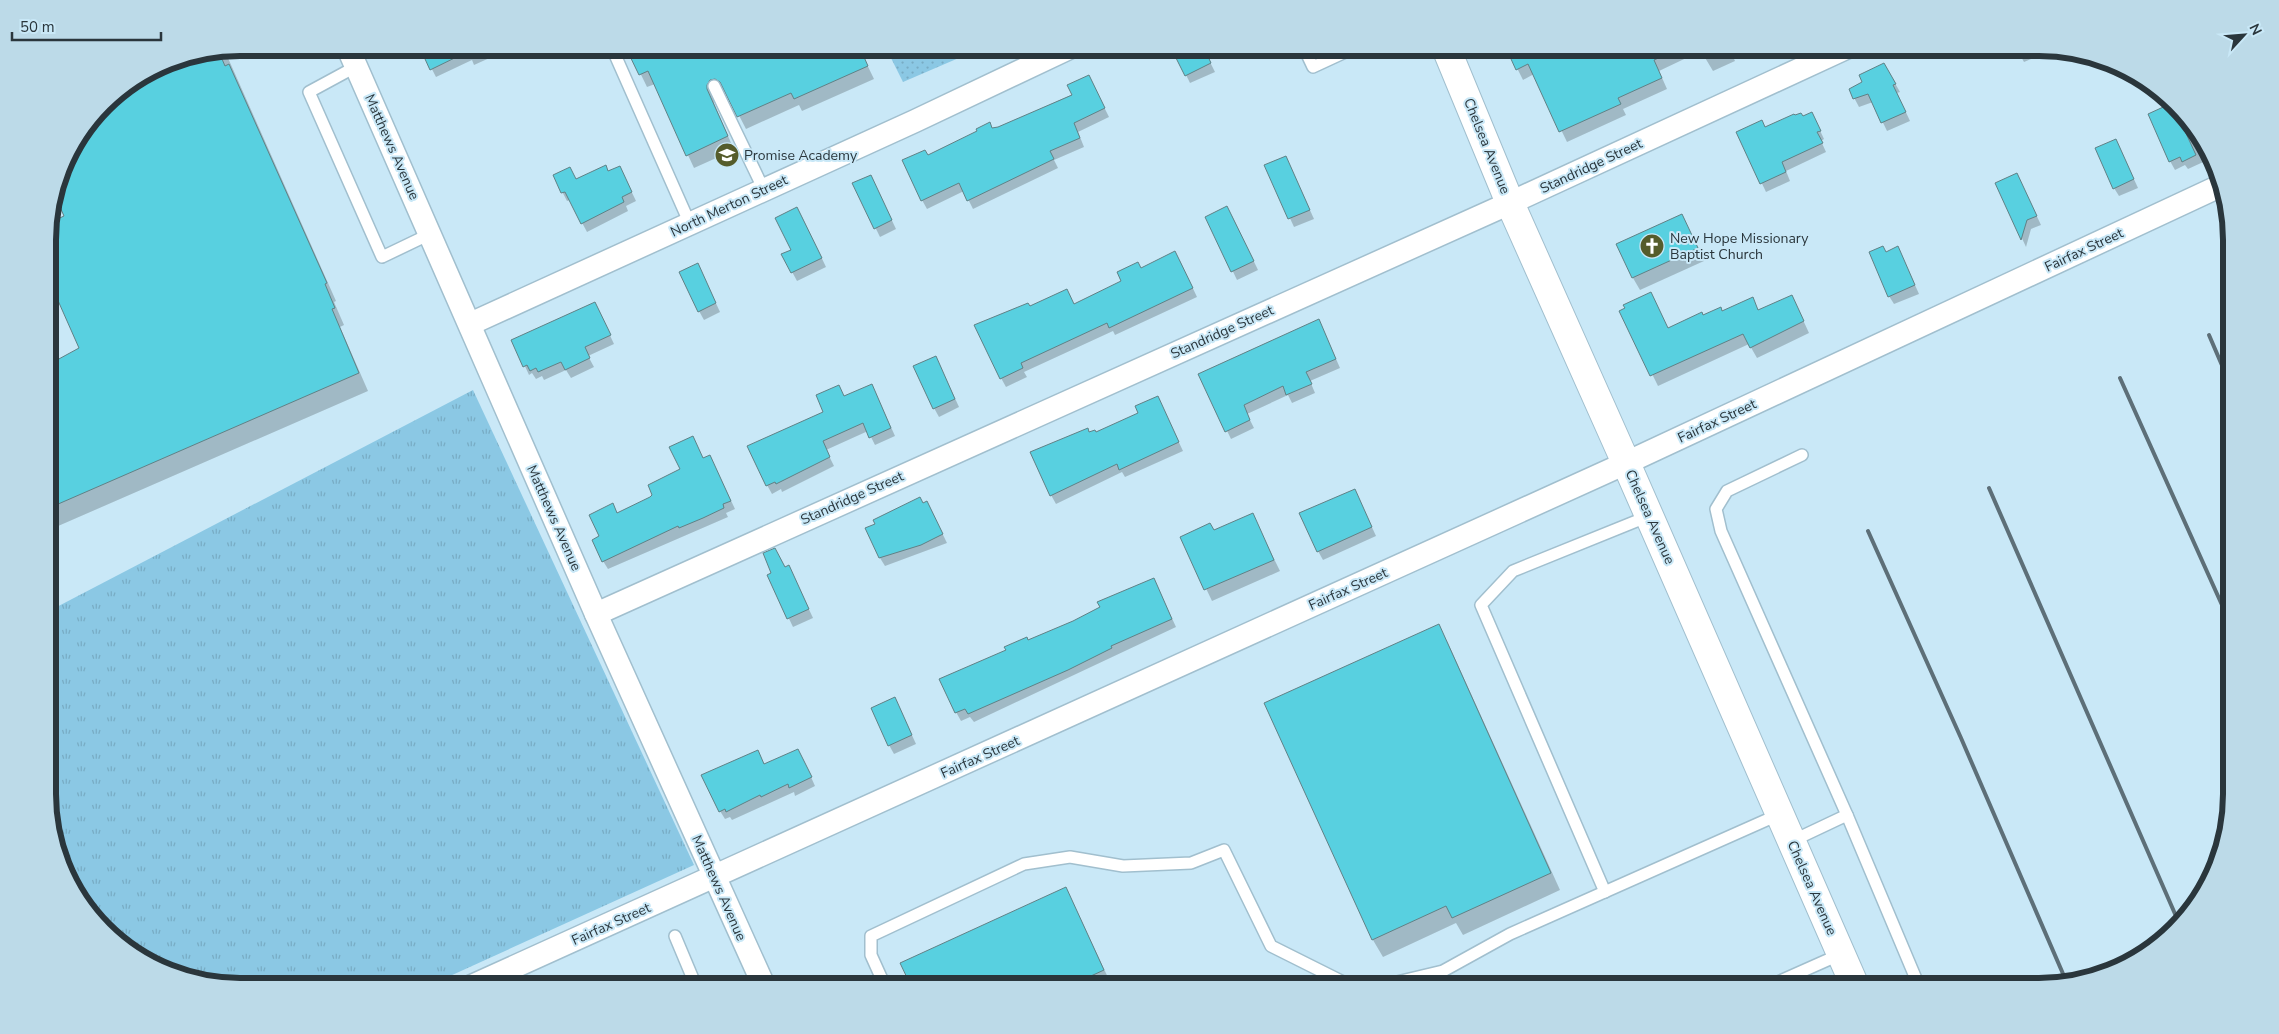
<svg xmlns="http://www.w3.org/2000/svg" width="2279" height="1034" viewBox="0 0 2279 1034" font-family="'Nunito Sans',sans-serif">
  <style>
    .grass { fill: url(#grass-tufts) }
    .park { fill: url(#park-dots) }
    .shadow { fill: #0003 }
    .building { fill: #58d0e0; stroke: #608186 }
    .lines { fill: none; stroke-linecap: round; stroke-linejoin: round }
    .service-casing { stroke: #a1bfce; stroke-width: 14 }
    .minor-casing { stroke: #a1bfce; stroke-width: 25 }
    .secondary-casing { stroke: #a1bfce; stroke-width: 30 }
    .service { stroke: #fff; stroke-width: 11 }
    .minor { stroke: #fff; stroke-width: 22 }
    .secondary { stroke: #fff; stroke-width: 28 }
    .rail { stroke: #5d6f78; stroke-width: 4 }
    .labels { text-anchor: middle; dominant-baseline: central; stroke-width: 4; stroke-linejoin: round; paint-order: stroke }
    .street-label { font-size: 14px; fill: #2a363c; stroke: #c9e8f7 }
    .poi-label { font-size: 14px; fill: #2a363c; stroke: #c9e8f7; text-anchor: start }
    .rim { fill: none; stroke: #2a363c; stroke-width: 6 }
  </style>
  <defs>
    <pattern id="grass-tufts" width="24" height="20" patternUnits="userSpaceOnUse" patternTransform="scale(1.25)"><rect width="24" height="20" fill="#8bc8e4"/><path d="M3 7l-1-3M5 7V3M7 7l1-3M15 17l-1-3M17 17v-4M19 17l1-3" fill="none" stroke="#78acc4"/></pattern>
    <pattern id="park-dots" width="8" height="8" patternUnits="userSpaceOnUse" patternTransform="scale(1.25)"><rect width="8" height="8" fill="#8bc8e4"/><path d="M2 2h.1M6 6h.1" fill="none" stroke="#78acc4" stroke-width="1.8" stroke-linecap="round"/></pattern>
  </defs>
  <rect width="100%" height="100%" fill="#c9e8f7"/>
  <path class="grass" d="M473,390l221,475 -266,121h-187l-75,-14 -43,-26 -36,-35 -25,-43 -13,-49v-208z"/>
  <path class="park" d="M886,48h96l-79,34z"/>
  <g class="shadow">
    <path d="M241,48l8,1 -21,9 108,243 -2,1 10,23 -4,2 28,64 -319,139 -1,-161 33,-20 -33,-75 1,-50 17,-7 -10,-21 12,-41 20,-27 13,-6 -3,-7 15,-19 54,-34z"/>
    <path d="M421,48h69l4,8 -20,9 -2,-5 -36,17z"/>
    <path d="M628,48h218l1,3 12,-3 15,31 -72,32 -3,-6 -53,24 -18,-35 -5,-3 -4,1 -5,4v7l20,47 -40,18 -39,-84 -8,3z"/>
    <path d="M1173,48h30l12,24 -25,11z"/>
    <path d="M1507,48h88l4,9 20,-9h110l6,13 -22,10 -12,-20 -42,20 8,18 -44,20 3,6 -59,27 -33,-68 -11,6z"/>
    <path d="M1978,48h30l-24,10z"/>
    <path d="M2016,48h27l2,5 -21,9z"/>
    <path d="M1884,64l16,28 -3,1 13,28 -23,10 -14,-29 -14,5 -9,-17 14,-7z"/>
    <path d="M1093,85l16,32 -31,15 6,15 -30,13 4,8 -85,41 -9,-18 -37,18 -5,-9 6,-44 70,-28z"/>
    <path d="M2175,106l17,17 20,35 -24,11 -3,-4 -10,5 -5,-9z"/>
    <path d="M1802,117l14,5 8,17 -3,2 5,11 -40,19 4,10 -24,11 -28,-59 27,-5z"/>
    <path d="M2116,140l22,48 -19,8 -5,-8z"/>
    <path d="M1266,166h24l24,53 -20,8z"/>
    <path d="M608,173l16,3 12,25 -10,5 2,5 -41,21 -17,-32 -3,1 -13,-25 22,4z"/>
    <path d="M2017,174l24,51 -10,4 -5,18 -29,-63z"/>
    <path d="M854,184l21,1 21,44 -16,8z"/>
    <path d="M1681,215l23,46 -64,29 -7,-12z"/>
    <path d="M1232,216l26,54 -21,10 -30,-63z"/>
    <path d="M802,217l24,50 -29,14 -14,-26 9,-5z"/>
    <path d="M1886,253l16,3 17,38 -25,10 -5,-8z"/>
    <path d="M1180,261l17,36 -82,38 -2,-4 -89,41 3,5 -21,10 -5,-9 29,-70 44,-3 49,-23 18,-12z"/>
    <path d="M702,273l18,39 -16,8 -5,-9z"/>
    <path d="M1651,293l17,36 54,-16 30,-14 7,12 33,-15 17,37 -52,25 -8,-14 -91,42 -37,-75z"/>
    <path d="M599,312l15,32 -26,12 6,11 -23,11 -5,-8 -22,10 -2,-4 -6,3 -4,-6 -3,2 -16,-35z"/>
    <path d="M1323,329l17,39 -30,13 5,12 -23,10 -4,-8 -41,19 7,14 -23,11 -31,-64z"/>
    <path d="M940,366l19,41 -20,10 -5,-9z"/>
    <path d="M872,385l23,51 -20,9 -7,-14 -42,19 8,16 -52,26 -1,-3 -9,5 -5,-9 58,-73 20,-14z"/>
    <path d="M1158,398l25,53 -58,26 -3,-5 -66,32 -5,-9 45,-62 44,-19z"/>
    <path d="M703,459l11,6 21,44 -9,4 2,4 -120,52 -5,-8 -3,-24 13,-32 5,9 33,-16z"/>
    <path d="M1359,499l17,37 -53,24 -5,-9z"/>
    <path d="M927,502l20,41 -62,23 -5,-8 43,-54z"/>
    <path d="M1252,514l28,57 -68,30 -30,-63 32,-6z"/>
    <path d="M785,568l8,7 20,43 -20,9 -25,-52z"/>
    <path d="M1158,588l18,39 -202,95 -4,-5 -9,4 -5,-9 51,-61z"/>
    <path d="M1438,626l10,17 112,247 -97,45 -7,-12 -73,34 -10,-17 -107,-236z"/>
    <path d="M899,707l17,37 -22,10 -5,-9z"/>
    <path d="M803,759l12,27 -20,10 -1,-4 -62,28 -2,-3 -5,2 -5,-8 42,-51 3,5z"/>
    <path d="M1066,888l46,98h-200l-10,-23z"/>
  </g>
  <g class="building">
    <path d="M420,48h55l-45,22z"/>
    <path d="M626,48h234l8,18 -74,33 -3,-6 -54,24 -17,-35 -5,-3 -5,1 -3,5v4l21,47 -42,20 -38,-85 -9,4z"/>
    <path d="M1171,48h33l7,15 -26,13z"/>
    <path d="M1506,48h175l-27,12 8,18 -44,20 3,6 -62,28 -31,-68 -12,6z"/>
    <path d="M219,52l6,14 4,-2 98,219 -2,1 10,24 -3,1 27,64 -310,135 -1,-140 9,-8 22,-12 -31,-70v-50l1,-5 15,-7 -8,-18 12,-43 45,-59 54,-34z"/>
    <path d="M1884,63l12,21 -3,1 13,27 -25,11 -13,-29 -15,5 -4,-10 13,-7 -3,-7z"/>
    <path d="M1089,75l16,33 -31,15 6,15 -30,13 4,8 -87,42 -8,-18 -38,18 -19,-41 23,-10 3,5 49,-24 -1,-2 14,-7 2,6 6,-1 74,-32 -5,-10z"/>
    <path d="M2172,103l24,52 -14,7 -2,-5 -11,5 -21,-48z"/>
    <path d="M1812,112l9,19 -4,1 6,11 -41,19 4,10 -26,12 -24,-52 26,-12 3,7 29,-13 1,1 6,-2 2,3z"/>
    <path d="M2116,139l18,40 -21,10 -18,-41z"/>
    <path d="M1286,156l24,54 -22,9 -24,-54z"/>
    <path d="M606,165l2,6 12,-5 12,26 -10,5 2,5 -43,22 -16,-32 -4,1 -8,-18 17,-8 6,12z"/>
    <path d="M2017,173l20,43 -10,4 -6,20 -26,-57z"/>
    <path d="M871,175l21,45 -18,9 -22,-46z"/>
    <path d="M1227,206l27,55 -23,11 -26,-55z"/>
    <path d="M797,207l25,51 -31,15 -10,-19 10,-4 -16,-32z"/>
    <path d="M1682,214l16,34 -66,30 -16,-34z"/>
    <path d="M1883,246l3,6 12,-6 17,39 -27,12 -19,-45z"/>
    <path d="M1175,251l18,37 -84,40 -2,-5 -86,40 2,5 -23,11 -26,-54 54,-22 2,3 37,-17 7,15 47,-23 -4,-9 21,-10 3,6z"/>
    <path d="M698,263l18,40 -18,9 -19,-40z"/>
    <path d="M1651,292l17,36 34,-16 1,3 18,-8 1,4 31,-14 5,13 34,-15 12,26 -54,27 -7,-14 -93,42 -31,-65 6,-3 -2,-3z"/>
    <path d="M595,302l16,33 -26,12 5,11 -25,12 -4,-8 -23,10 -2,-4 -6,3 -3,-6 -4,2 -12,-27z"/>
    <path d="M1319,319l17,40 -30,13 6,12 -26,11 -3,-9 -39,19 6,15 -25,12 -27,-58z"/>
    <path d="M936,356l19,43 -22,10 -20,-43z"/>
    <path d="M872,384l19,44 -22,10 -6,-15 -40,18 7,16 -54,27 -1,-2 -9,4 -19,-40 76,-34 -7,-17 23,-10 5,11z"/>
    <path d="M1158,396l21,46 -60,28 -2,-6 -67,32 -20,-44 58,-24 1,4 6,-2 1,2 42,-19 -3,-7z"/>
    <path d="M693,436l10,22 7,-3 21,46 -8,3 1,4 -21,10 -24,10 -1,-2 -76,36 -10,-22 7,-4 -10,-21 24,-12 4,10 33,-16 2,-2 -4,-10 32,-16 -11,-22z"/>
    <path d="M1355,489l17,38 -55,25 -18,-39z"/>
    <path d="M920,497l3,6 4,-2 16,33 -22,11 -42,13 -14,-30 10,-4 -2,-4z"/>
    <path d="M1253,513l21,47 -70,30 -24,-53 30,-14 4,7z"/>
    <path d="M775,548l10,19 4,-2 20,44 -22,10 -20,-44 4,-2 -8,-20z"/>
    <path d="M1154,578l18,41 -61,27 1,2 -44,22 -100,44 -3,-5 -10,4 -16,-34 67,-29 -2,-3 23,-10 1,3 45,-19 27,-14 -3,-5z"/>
    <path d="M1439,624l112,249 -99,45 -6,-12 -74,34 -108,-237z"/>
    <path d="M895,697l17,38 -24,11 -17,-38z"/>
    <path d="M798,749l14,28 -23,11 -1,-4 -27,13 -1,-2 -34,17 -1,-3 -6,3 -18,-37 57,-25 6,14z"/>
    <path d="M1066,887l38,83 -35,16h-158l-11,-23z"/>
  </g>
  <g class="lines">
    <defs>
      <g id="service">
        <path d="M612,48l78,176"/>
        <path d="M1304,48l9,19 41,-19"/>
        <path d="M357,66l-48,26 73,165 48,-23"/>
        <path d="M714,86l50,104"/>
        <path d="M1802,455l-75,36 -11,18 5,22 126,284"/>
        <path d="M1792,841l55,-26 72,171"/>
        <path d="M1605,892l-124,-287 32,-34 136,-55"/>
        <path d="M675,936l21,50"/>
        <path d="M885,986l-14,-31v-19l153,-72 46,-7 53,9 68,-3 33,-13 47,96 80,40"/>
        <path d="M1380,986l63,-15 67,-37 270,-120"/>
        <path d="M1769,986l72,-32"/>
      </g>
      <g id="minor">
        <path d="M348,48l248,566 168,372"/>
        <path d="M470,324l445,-203 154,-73"/>
        <path d="M596,614l914,-411 336,-155"/>
        <path d="M472,986l1154,-523 596,-278"/>
      </g>
      <path id="secondary" d="M1446,48l64,155 116,260 229,523"/>
    </defs>
    <use href="#service" class="service-casing"/>
    <use href="#minor" class="minor-casing"/>
    <use href="#secondary" class="secondary-casing"/>
    <use href="#service" class="service"/>
    <use href="#minor" class="minor"/>
    <use href="#secondary" class="secondary"/>
    <g class="rail">
      <path d="M2209,335l21,49"/>
      <path d="M2120,378l111,247"/>
      <path d="M1989,488l190,435"/>
      <path d="M1868,531l93,207 106,245"/>
    </g>
  </g>
  <defs>
    <symbol id="school-disc" viewBox="-11 -11 22 22"><circle r="9.5" fill="#555c2b" stroke="#c9e8f7"/><path d="M0-5L7-2L0 1L-7-2ZM-4 1L0 2.5L4 1V4Q0 6-4 4Z" fill="#fff"/></symbol>
    <symbol id="church-disc" viewBox="-11 -11 22 22"><circle r="9.5" fill="#555c2b" stroke="#c9e8f7"/><path d="M-1.2-6h2.4v3.5h3.3v2.4h-3.3V6h-2.4V-.1h-3.3v-2.4h3.3Z" fill="#fff"/></symbol>
  </defs>
  <g fill-rule="evenodd">
    <use href="#school-disc" x="713" y="141" width="28" height="28"/>
    <use href="#church-disc" x="1638" y="232" width="28" height="28"/>
  </g>
  <g class="labels">
    <g class="street-label">
      <text transform="translate(1487 146) rotate(68)">Chelsea Avenue</text>
      <text transform="translate(392 147) rotate(66)">Matthews Avenue</text>
      <text transform="translate(1591 166) rotate(-25)">Standridge Street</text>
      <text transform="translate(729 206) rotate(-25)">North Merton Street</text>
      <text transform="translate(2084 250) rotate(-25)">Fairfax Street</text>
      <text transform="translate(1222 332) rotate(-24)">Standridge Street</text>
      <text transform="translate(1717 421) rotate(-25)">Fairfax Street</text>
      <text transform="translate(852 498) rotate(-24)">Standridge Street</text>
      <text transform="translate(1650 517) rotate(66)">Chelsea Avenue</text>
      <text transform="translate(554 518) rotate(66)">Matthews Avenue</text>
      <text transform="translate(1348 589) rotate(-24)">Fairfax Street</text>
      <text transform="translate(980 757) rotate(-24)">Fairfax Street</text>
      <text transform="translate(719 888) rotate(66)">Matthews Avenue</text>
      <text transform="translate(1812 888) rotate(66)">Chelsea Avenue</text>
      <text transform="translate(611 924) rotate(-24)">Fairfax Street</text>
    </g>
    <g class="poi-label">
      <text x="744" y="155">Promise Academy</text>
      <text x="1670" y="238">New Hope Missionary<tspan x="1670" dy="16">Baptist Church</tspan></text>
    </g>
  </g>
  <path d="M0 0H2279V1034H0ZM240 56H2039A184 184 0 0 1 2223 240V794A184 184 0 0 1 2039 978H240A184 184 0 0 1 56 794V240A184 184 0 0 1 240 56Z" fill="#bcdae8" fill-rule="evenodd"/>
  <path class="rim" d="M240 56H2039A184 184 0 0 1 2223 240V794A184 184 0 0 1 2039 978H240A184 184 0 0 1 56 794V240A184 184 0 0 1 240 56Z"/>
  <g transform="translate(2244 35) rotate(64)" stroke="#c9e8f7" stroke-width="4" paint-order="stroke">
  <path d="M0-4L9 19L0 12L-9 19Z" fill="#2a363c"/>
  <text y="-8" font-size="14" font-weight="bold" text-anchor="middle" fill="#2a363c">N</text>
  </g>
  <path d="M12 32v8h149v-8" fill="none" stroke="#2a363c" stroke-width="2.5"/>
  <text x="20" y="32" font-size="15" fill="#2a363c" stroke="#c9e8f7" stroke-width="4" paint-order="stroke">50 m</text>
</svg>
